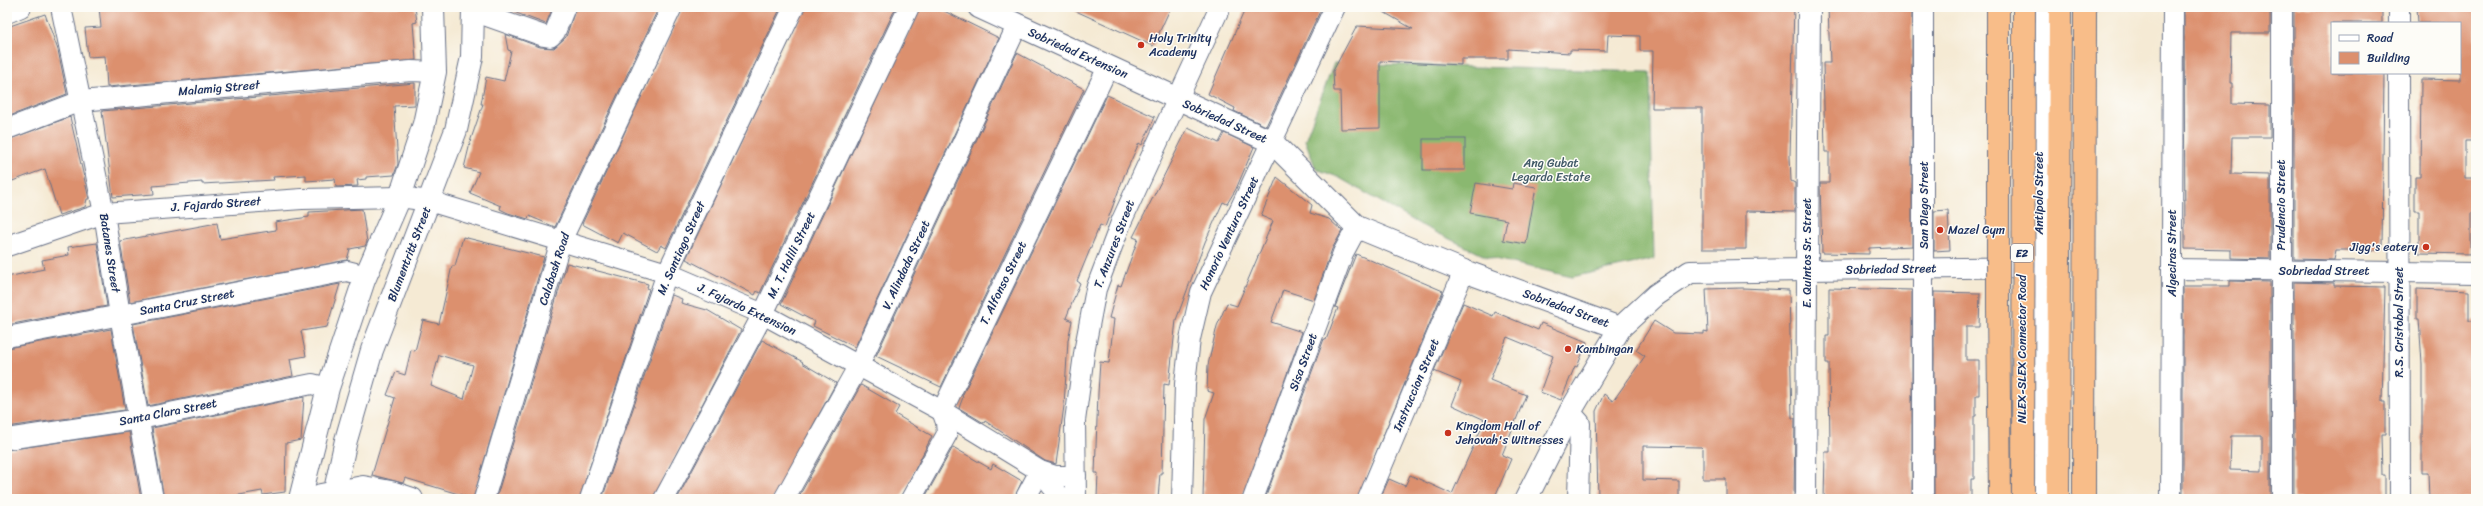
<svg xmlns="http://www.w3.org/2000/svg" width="2483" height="506" viewBox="0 0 2483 506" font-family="Sriracha,sans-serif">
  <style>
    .forest { fill: #8ab870; stroke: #527467 }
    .building { fill: #dc906e; fill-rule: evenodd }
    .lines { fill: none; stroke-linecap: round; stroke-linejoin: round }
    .minor-casing { stroke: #677087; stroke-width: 22 }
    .tertiary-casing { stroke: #677087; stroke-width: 24 }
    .motorway-casing { stroke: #677087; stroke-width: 24 }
    .minor { stroke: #fff; stroke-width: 20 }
    .tertiary { stroke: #fff; stroke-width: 22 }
    .motorway { stroke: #f8bd89; stroke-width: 22 }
    .motorway-bridge-casing { stroke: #677087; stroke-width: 24; stroke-linecap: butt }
    .motorway-bridge { stroke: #f8bd89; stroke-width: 22 }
    .poi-dot { fill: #c8321e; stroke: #fdfcf7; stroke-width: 1.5 }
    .labels { text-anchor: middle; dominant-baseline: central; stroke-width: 3; stroke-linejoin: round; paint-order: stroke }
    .shield { fill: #fdfcf7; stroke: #5f6c8c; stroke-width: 1 }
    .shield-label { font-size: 11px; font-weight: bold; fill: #1b2f5e }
    .poi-label { font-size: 12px; fill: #1b2f5e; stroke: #fdfcf7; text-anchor: start }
    .street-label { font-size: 12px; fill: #1b2f5e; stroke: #fdfcf7 }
    .park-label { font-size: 12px; fill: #405967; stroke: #fdfcf7 }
  </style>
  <rect width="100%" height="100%" fill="#fdfcf7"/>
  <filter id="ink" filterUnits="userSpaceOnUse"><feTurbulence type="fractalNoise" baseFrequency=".025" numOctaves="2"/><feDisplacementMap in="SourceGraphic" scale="8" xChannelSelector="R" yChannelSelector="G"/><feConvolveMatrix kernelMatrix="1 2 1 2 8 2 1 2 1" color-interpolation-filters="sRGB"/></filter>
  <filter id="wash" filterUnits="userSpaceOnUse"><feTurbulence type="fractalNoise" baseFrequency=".012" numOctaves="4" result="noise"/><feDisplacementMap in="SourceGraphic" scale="16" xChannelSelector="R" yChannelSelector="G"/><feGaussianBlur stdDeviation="0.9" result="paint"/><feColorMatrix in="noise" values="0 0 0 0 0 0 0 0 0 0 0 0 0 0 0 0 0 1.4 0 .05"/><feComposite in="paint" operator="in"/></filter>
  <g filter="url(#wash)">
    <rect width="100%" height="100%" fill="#f5ead4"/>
    <path class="forest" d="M1334,63l316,9 4,187 -82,18 -85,-20 -66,-32 -83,-48 -22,-8 -11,-29z"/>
    <g id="blocks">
      <g class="building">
        <path d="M99,7h316l2,15 -4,1 3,37 -309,27 -2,-31 -17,1 -3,-29 16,-1z"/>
        <path d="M500,7h53l-7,17z"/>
        <path d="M576,7h83l-104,220 -26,-11 -1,3 -20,-6 -8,-4 1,-3 -31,-13 9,-21 -15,-4 7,-29 12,-35h-2l5,-27 18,4 7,-30 -3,-1 -3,-16 35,13 14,1 12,-11z"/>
        <path d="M683,7h98l-115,241 -5,-3 -4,6 -34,-18 -5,10 -36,-19z"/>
        <path d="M805,7h91l-136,286 -3,-2 -2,4 -69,-36z"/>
        <path d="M920,7h16l63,31 -144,309 -42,-21 2,-4 -34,-18z"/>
        <path d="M1067,7h104l-18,39z"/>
        <path d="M1246,7h76l-56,119 -32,-15 1,-3 -27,-14z"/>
        <path d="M1375,7h419l-4,149 1,25 4,2v29l-49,-1v38h-44v-141h-50l1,-57h-13v-15l-32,-1 -1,16 -37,-1v3l-62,-4v10h-47v6l-81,-4v67l-39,1 -1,-38h-6l-1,-20 24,-45 56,3z"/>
        <path d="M1828,7h84v239l-43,2v6l-47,-1 -2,-70h9v-31h-4l-2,-89h7z"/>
        <path d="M2184,7h86v26h-39l-1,50h2v21l38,1v32h-38l-1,37 39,1v84l-39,-1v-8l-46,-1z"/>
        <path d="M2294,7h88v16h-50v50h52l-2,177h-46l-2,10 -40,-1z"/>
        <path d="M2417,7h59v134h-11v37h11v35h-5v41l-52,-1v-42h-4v-34h5l1,-98 39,1v-57h-42z"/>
        <path d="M45,14l13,36 9,44 -60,23v-90z"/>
        <path d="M1017,53l67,36 -143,298 -65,-31z"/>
        <path d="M415,83v22l-21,1 4,58 -4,11 -28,2v2l-9,1 1,6 -22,1 -1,-8 -29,2v-6l-33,2 1,3 -72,4v-2l-49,4 1,8 -41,3 -11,-86z"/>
        <path d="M1107,95l48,22 -13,28 -3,-2 -15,33 -19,51 -5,-2 -23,56 3,2 -14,35 6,3 -4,19 -4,66 -8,58 -11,-3 -60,-40 -1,2 -25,-15 4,-11 -1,-1z"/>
        <path d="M70,117l19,82h-2l-2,8 -26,8 -14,-46 -38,14v-43z"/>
        <path d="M1188,128l31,15 5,-10 30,14 -18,42 -9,15 -4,-2 -18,40 -29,78 -7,65 -5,-1 -2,89h-2l-2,26 -61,-2 1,-24h-3l3,-80 2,-31 9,1 5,-44 -5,-1 9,-33 3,1 17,-47 -5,-2z"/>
        <rect x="1423" y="139" width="42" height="31"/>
        <path d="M1277,177l35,28 -2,8 19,6 13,12 -10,18 -18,51 -31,-10 -12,32 31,10 -60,167h-39l2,-80 9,-26 -7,-2 1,-26 9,-39 10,-23 10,3 36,-85 -12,-5z"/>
        <path d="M1476,183l36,6 1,-6 23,4 -10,57 -23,-4 4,-20 -37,-7z"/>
        <path d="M362,209l5,33 -2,4 -15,3 -3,11 -217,42 -10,-61 97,-18 3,16 56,-9 -1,-8 34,-5v-5z"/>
        <path d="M1948,210l2,40 -16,1v-40z"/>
        <path d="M463,237l81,20 -71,242h-9l1,-3 -60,-18 -2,5 -31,-8 23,-77 -8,-3 9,-23 9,3 6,-25 4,1 8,-31 16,4 13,-58h3zM439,355l34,10 -9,34 -33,-13z"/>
        <path d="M97,243l10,63 -100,19v-48l37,-8 -2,-9 27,-5 -1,-8z"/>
        <path d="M1356,254l87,37 -86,208h-92l59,-160 2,1 12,-32 -3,-1z"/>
        <path d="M567,263l81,21 -1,4 2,1 -70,210h-83z"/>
        <path d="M2230,281l40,1v217h-87v-213h47zM2231,436h31v35l-32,-1z"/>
        <path d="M2294,282l40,1v3l51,1 -3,115h3v33h-4l1,40h3v24h-91z"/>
        <path d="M340,284l-13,43 -26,4 5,25 -16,3 3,17 -145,30 -15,-82z"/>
        <path d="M1742,288l47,2 3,128h3l-1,81h-68v-20h-23v-30l-2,-2 -58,-1v34l36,1v18h-81l-2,-88 8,-17 9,7 32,-45 -9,-6 18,-29 19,12 31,1v-3l4,1 -2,-43z"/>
        <path d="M1829,288l83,2v209h-88l1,-47h5l-1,-89h-3v-27h3z"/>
        <path d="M2417,289l52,2v30h7v178h-47l-1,-26h-6v-109l-3,-45h-2z"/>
        <path d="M1934,292l46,1 -1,34h-13v33h13v35h-3v21h-2v63h-3v20h-37z"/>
        <path d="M672,295l10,4 -1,4 26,7 34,20 -88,169h-51z"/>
        <path d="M1463,303l30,13 2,-4 43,18 3,-7 46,19 -10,25 -2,-1 -14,34 -21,-8 13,-36 -46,-19 -17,43 36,15 -24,60 9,4 -17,40h-114l9,-20 16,7 5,-11 42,19 33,-74 -33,-15 9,-23 -27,-11z"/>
        <path d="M111,329l14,81 -118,17v-79z"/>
        <path d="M762,340l41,22 -1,1 34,20 -63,116h-96z"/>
        <path d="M861,385l38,22 -4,7 37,22 -32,63h-100l-2,-1z"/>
        <path d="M304,397l-3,43 -15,3 -1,49 -22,3 -1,-4 -34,6v2h-64l-12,-71z"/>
        <path d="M129,432l12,67h-134v-49z"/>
        <path d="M953,447l38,22 2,-5 29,17 -8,18h-90z"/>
      </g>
    </g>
  </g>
  <g filter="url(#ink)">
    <use href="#blocks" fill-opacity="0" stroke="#677087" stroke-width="1"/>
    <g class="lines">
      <defs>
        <g id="minor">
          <path d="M61,7l43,206 16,102 33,184"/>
          <path d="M473,11l71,25 6,1 5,-5 10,-25"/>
          <path d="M7,13l14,-6"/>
          <path d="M2399,23v-16"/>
          <path d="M2399,73l1,426"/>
          <path d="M7,129l74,-28 330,-30 24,1"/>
          <path d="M7,246l97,-33 198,-14 98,-2 29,4 238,72 96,41 179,97 98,60 15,5h21"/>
          <path d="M2172,269l304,4"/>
          <path d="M7,337l340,-66 8,2 9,7"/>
          <path d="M1570,412l10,11 -2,76"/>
          <path d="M7,439l133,-20 172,-35 16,4"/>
          <path d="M484,499l77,-258 111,-234"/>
          <path d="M590,499l77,-226 127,-266"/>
          <path d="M664,499l99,-185 146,-307"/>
          <path d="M784,499l75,-134 158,-339"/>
          <path d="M911,499l36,-65 -1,-12 -4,-11 166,-344"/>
          <path d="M1025,499l15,-28 22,28"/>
          <path d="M1076,499l-1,-78 10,-74 11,-58 26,-69 98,-213"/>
          <path d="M1182,499l3,-115 5,-45 11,-47 134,-285"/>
          <path d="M1253,499l90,-246 14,-26"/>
          <path d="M1368,499l96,-228"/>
          <path d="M1806,499l1,-229 232,-3"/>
          <path d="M1923,499v-492"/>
          <path d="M2171,499l2,-492"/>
          <path d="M2282,499v-492"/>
        </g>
        <g id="tertiary">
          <path d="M979,7l293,135 85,85 107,44 156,57 36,-33 34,-23 117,-2 2,-263"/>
          <path d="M2039,7l2,492"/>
          <path d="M321,495l42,-8 28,5 21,7"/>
          <path d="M300,499l28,-111 36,-108 36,-83 24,-73 11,-52 -2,-65"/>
          <path d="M333,499l13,-59 26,-90 84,-220 16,-73 1,-50"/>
          <path d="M1526,499l44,-87 50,-84"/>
        </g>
        <g id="motorway">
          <path d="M1998,307l2,192"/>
          <path d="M2058,499l2,-492"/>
          <path d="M2084,499l1,-492"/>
        </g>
      </defs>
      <use href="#minor" class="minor-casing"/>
      <use href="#tertiary" class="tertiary-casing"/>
      <use href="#motorway" class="motorway-casing"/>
      <use href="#minor" class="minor"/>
      <use href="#tertiary" class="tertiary"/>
      <use href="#motorway" class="motorway"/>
      <defs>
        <g id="motorway-bridge">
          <path d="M1998,7v300"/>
          <path d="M2023,499l1,-492"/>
        </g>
      </defs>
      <use href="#motorway-bridge" class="motorway-bridge-casing"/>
      <use href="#motorway-bridge" class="motorway-bridge"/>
    </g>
  </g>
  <g class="poi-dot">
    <circle cx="1141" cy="45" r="4"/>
    <circle cx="1940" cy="230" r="4"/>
    <circle cx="2426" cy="247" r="4"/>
    <circle cx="1568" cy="349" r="4"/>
    <circle cx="1448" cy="433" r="4"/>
  </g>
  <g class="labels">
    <rect class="shield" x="2011" y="244" width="22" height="18" rx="3"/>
    <g class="shield-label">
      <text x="2022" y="253">E2</text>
    </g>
    <g class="poi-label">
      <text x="1149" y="38">Holy Trinity<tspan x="1149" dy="14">Academy</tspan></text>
      <text x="1948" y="230">Mazel Gym</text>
      <text x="2418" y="247" text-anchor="end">Jigg's eatery</text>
      <text x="1576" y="349">Kambingan</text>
      <text x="1456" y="426">Kingdom Hall of<tspan x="1456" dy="14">Jehovah's Witnesses</tspan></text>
    </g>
    <g class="street-label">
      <text transform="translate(1078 53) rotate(24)">Sobriedad Extension</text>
      <text transform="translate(219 88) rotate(-5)">Malamig Street</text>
      <text transform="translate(1225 121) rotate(24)">Sobriedad Street</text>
      <text transform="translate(2039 193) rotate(-90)">Antipolo Street</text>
      <text transform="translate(216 204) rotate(-4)">J. Fajardo Street</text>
      <text transform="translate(1924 205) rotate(-90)">San Diego Street</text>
      <text transform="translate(2281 205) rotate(-90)">Prudencio Street</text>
      <text transform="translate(1229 233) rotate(-65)">Honorio Ventura Street</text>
      <text transform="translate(1114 244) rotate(-69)">T. Anzures Street</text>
      <text transform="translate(681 248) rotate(-66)">M. Santiago Street</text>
      <text transform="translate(110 253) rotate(81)">Batanes Street</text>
      <text transform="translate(1807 253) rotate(-90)">E. Quintos Sr. Street</text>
      <text transform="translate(2172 253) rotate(-90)">Algeciras Street</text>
      <text transform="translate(409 254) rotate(-69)">Blumentritt Street</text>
      <text transform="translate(791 255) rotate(-64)">M. T. Halili Street</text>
      <text transform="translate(906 265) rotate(-65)">V. Alindada Street</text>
      <text transform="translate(554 269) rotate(-72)">Calabash Road</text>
      <text transform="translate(1891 269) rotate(-1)">Sobriedad Street</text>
      <text x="2324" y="271">Sobriedad Street</text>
      <text transform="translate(1003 283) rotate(-64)">T. Alfonso Street</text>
      <text transform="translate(187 302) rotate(-11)">Santa Cruz Street</text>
      <text transform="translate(1566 308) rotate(20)">Sobriedad Street</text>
      <text transform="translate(747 309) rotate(25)">J. Fajardo Extension</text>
      <text transform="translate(2399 322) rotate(-90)">R.S. Cristobal Street</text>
      <text transform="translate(2022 349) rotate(-90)">NLEX-SLEX Connector Road</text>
      <text transform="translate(1303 362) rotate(-70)">Sisa Street</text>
      <text transform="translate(1416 385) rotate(-67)">Instruccion Street</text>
      <text transform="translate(168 412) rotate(-11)">Santa Clara Street</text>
    </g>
    <g class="park-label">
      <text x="1551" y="163">Ang Gubat<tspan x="1551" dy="14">Legarda Estate</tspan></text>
    </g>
  </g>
  <rect width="2483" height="506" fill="none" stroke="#fdfcf7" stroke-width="24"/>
  <rect x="2331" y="22" width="130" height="52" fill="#fdfcf7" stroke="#a3aaba"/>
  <rect x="2339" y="35" width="20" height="6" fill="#ffffff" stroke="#a3aaba"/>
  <text x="2367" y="42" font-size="12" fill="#1b2f5e">Road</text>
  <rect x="2339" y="52" width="20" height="12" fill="#dc906e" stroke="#a3aaba"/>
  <text x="2367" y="62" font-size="12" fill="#1b2f5e">Building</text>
</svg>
